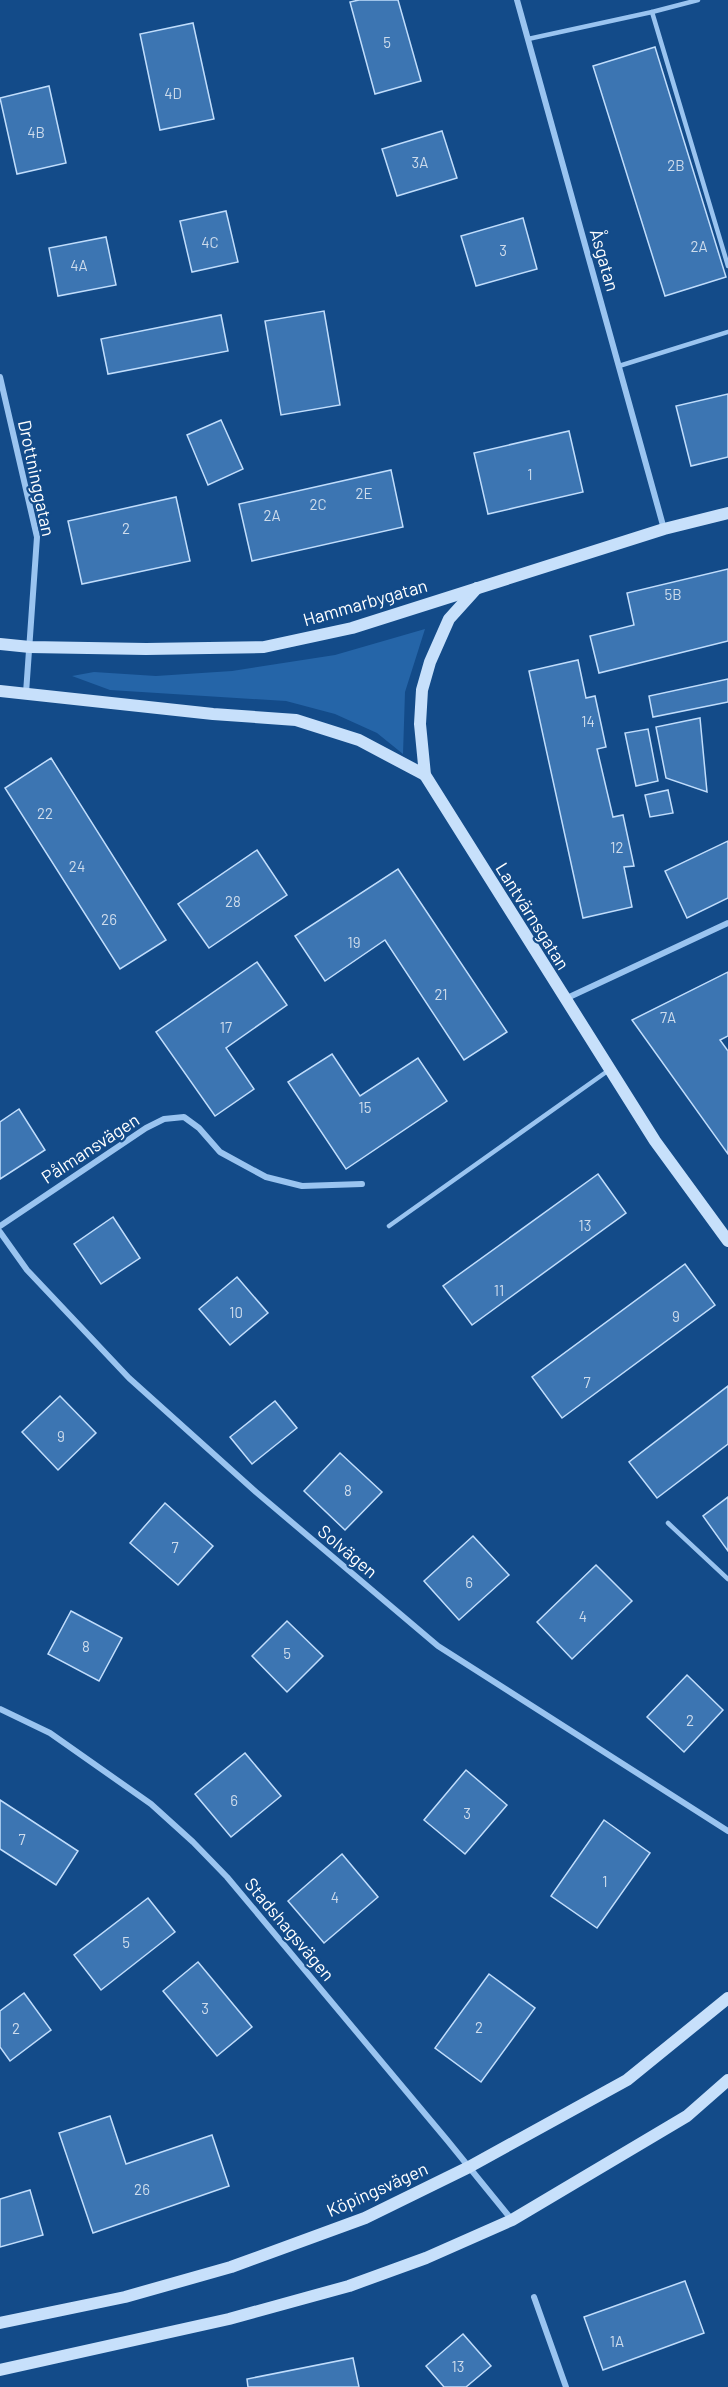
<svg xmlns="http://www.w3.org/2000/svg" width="728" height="2387" viewBox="0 0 728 2387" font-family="Barlow,sans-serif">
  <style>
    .green { fill: #2565a8 }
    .building { fill: #3c75b2; stroke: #c0ddfc; stroke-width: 1.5 }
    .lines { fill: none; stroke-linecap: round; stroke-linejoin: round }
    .service { stroke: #9ac4f0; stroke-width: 4.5 }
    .minor { stroke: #9ac4f0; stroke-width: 6 }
    .secondary { stroke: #c7e0fb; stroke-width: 12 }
    .labels { text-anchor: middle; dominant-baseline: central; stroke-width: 4.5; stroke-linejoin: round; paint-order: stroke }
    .number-label { font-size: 15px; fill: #cedcec }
    .street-label { font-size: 18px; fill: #fff; stroke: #134b89 }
  </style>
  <rect width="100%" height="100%" fill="#134b89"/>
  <path class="green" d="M425,629l-20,63 -2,62 -26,-21 -42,-19 -49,-13 -176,-11 -38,-14 22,-4 62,4 76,-5 103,-16z"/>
  <g class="building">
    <path d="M359,0h39l23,81 -46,13 -25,-92z"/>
    <path d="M193,23l21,96 -54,11 -20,-96z"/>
    <path d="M655,47l71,230 -61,19 -72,-230z"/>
    <path d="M49,86l17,77 -49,11 -17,-76z"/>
    <path d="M442,131l15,47 -60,18 -15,-47z"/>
    <path d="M226,211l12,51 -46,10 -12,-51z"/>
    <path d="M523,218l14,51 -61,17 -15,-50z"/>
    <path d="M106,237l10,48 -58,11 -9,-48z"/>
    <path d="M324,311l16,94 -59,10 -16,-94z"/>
    <path d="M221,315l7,36 -120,23 -7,-35z"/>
    <path d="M728,394v63l-37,9 -15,-60z"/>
    <path d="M221,420l22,49 -35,16 -21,-50z"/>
    <path d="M569,431l14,61 -95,22 -14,-61z"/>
    <path d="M391,470l12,57 -151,34 -13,-57z"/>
    <path d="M176,497l14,64 -108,23 -14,-63z"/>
    <path d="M728,569v72l-129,32 -9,-37 44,-11 -7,-32z"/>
    <path d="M578,660l8,38 9,-2 11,51 -9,2 16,68 10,-2 11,51 -10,1 8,40 -49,11 -54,-247z"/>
    <path d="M728,679v23l-75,15 -4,-21z"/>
    <path d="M700,718l7,74 -41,-14 -10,-51z"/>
    <path d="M648,729l10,52 -22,5 -11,-53z"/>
    <path d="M51,758l115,182 -46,29 -115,-181z"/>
    <path d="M668,790l5,23 -23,4 -5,-22z"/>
    <path d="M728,841v57l-41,20 -22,-47z"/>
    <path d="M257,850l30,45 -78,53 -31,-44z"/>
    <path d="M398,869l109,163 -43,28 -79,-120 -60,41 -30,-45z"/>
    <path d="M257,962l30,43 -61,43 28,41 -39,27 -59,-84z"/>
    <path d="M728,972v64l-8,4 8,11v103l-96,-134z"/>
    <path d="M332,1054l28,42 58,-38 29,43 -101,68 -58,-87z"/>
    <path d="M19,1109l26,41 -45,29v-57z"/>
    <path d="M598,1174l28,39 -154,112 -29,-39z"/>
    <path d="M113,1217l27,41 -39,26 -27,-40z"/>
    <path d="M685,1264l30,41 -153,113 -30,-41z"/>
    <path d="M237,1277l31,36 -38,32 -31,-36z"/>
    <path d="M728,1386v58l-71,54 -28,-36z"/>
    <path d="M60,1396l36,37 -38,37 -36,-38z"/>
    <path d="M275,1401l22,27 -45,36 -22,-27z"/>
    <path d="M340,1453l42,39 -37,38 -41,-39z"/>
    <path d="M728,1497v54l-25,-35z"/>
    <path d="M165,1503l48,43 -35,39 -48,-42z"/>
    <path d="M473,1536l36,39 -50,45 -35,-39z"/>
    <path d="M596,1565l36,36 -60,58 -35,-37z"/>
    <path d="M71,1611l51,27 -23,43 -51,-27z"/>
    <path d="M287,1621l36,35 -36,36 -35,-36z"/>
    <path d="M687,1675l36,35 -39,42 -37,-35z"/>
    <path d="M245,1753l36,43 -50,41 -36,-43z"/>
    <path d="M466,1770l41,35 -42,49 -41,-34z"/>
    <path d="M0,1800l78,51 -22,34 -56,-36z"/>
    <path d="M604,1820l46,33 -53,75 -46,-32z"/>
    <path d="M342,1854l36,43 -54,46 -36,-42z"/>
    <path d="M148,1898l27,34 -74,58 -27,-35z"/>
    <path d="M198,1962l54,65 -35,29 -54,-65z"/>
    <path d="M489,1974l46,34 -54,74 -46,-34z"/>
    <path d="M24,1993l27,37 -41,31 -10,-14v-36z"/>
    <path d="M110,2116l16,48 86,-29 17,51 -136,47 -34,-100z"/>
    <path d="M30,2190l13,45 -43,12v-48z"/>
    <path d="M685,2281l19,52 -101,37 -19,-53z"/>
    <path d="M463,2334l28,32 -25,21h-22l-18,-21z"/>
    <path d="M353,2358l6,29h-111l-1,-8z"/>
  </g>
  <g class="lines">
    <g class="service">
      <path d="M652,12l46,-12"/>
      <path d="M528,39l124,-27 76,254"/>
      <path d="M619,366l109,-34"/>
      <path d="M389,1226l220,-156"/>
      <path d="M668,1523l60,56"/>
    </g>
    <g class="minor">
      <path d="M517,0l147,529"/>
      <path d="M0,377l37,160 -11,156"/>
      <path d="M565,999l163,-76"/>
      <path d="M0,1226l146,-98 18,-9 20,-2 15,11 21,24 46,25 36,9 60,-2"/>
      <path d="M0,1232l27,38 102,108 127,114 182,154 290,185"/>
      <path d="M0,1709l50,24 101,71 42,38 34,35 220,263 65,80"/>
      <path d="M534,2297l32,90"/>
    </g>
    <g class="secondary">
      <path d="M477,588l-28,31 -19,43 -8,28 -2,34 5,51 230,366 73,100"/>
      <path d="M0,644l30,3 116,2 118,-2 88,-19 312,-99 64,-16"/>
      <path d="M0,691l213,23 83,6 63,20 66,35"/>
      <path d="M0,2323l125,-26 106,-30 134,-49 104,-51 158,-87 101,-82"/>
      <path d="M0,2370l229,-51 120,-33 77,-28 86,-38 175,-104 41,-36"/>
    </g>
  </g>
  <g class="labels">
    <g class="number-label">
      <text x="387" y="42">5</text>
      <text x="173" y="93">4D</text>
      <text x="36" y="132">4B</text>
      <text x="420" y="162">3A</text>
      <text x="676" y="165">2B</text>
      <text x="210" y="242">4C</text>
      <text x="699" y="246">2A</text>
      <text x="503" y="250">3</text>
      <text x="79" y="265">4A</text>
      <text x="530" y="474">1</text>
      <text x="364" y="493">2E</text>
      <text x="318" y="504">2C</text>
      <text x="272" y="515">2A</text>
      <text x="126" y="528">2</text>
      <text x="673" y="594">5B</text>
      <text x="588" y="721">14</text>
      <text x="45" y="813">22</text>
      <text x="617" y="847">12</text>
      <text x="77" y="866">24</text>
      <text x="233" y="901">28</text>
      <text x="109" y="919">26</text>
      <text x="354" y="942">19</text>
      <text x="441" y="994">21</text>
      <text x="668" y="1017">7A</text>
      <text x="226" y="1027">17</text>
      <text x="365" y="1107">15</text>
      <text x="585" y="1225">13</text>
      <text x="499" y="1290">11</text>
      <text x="236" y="1312">10</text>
      <text x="676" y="1316">9</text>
      <text x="587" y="1382">7</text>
      <text x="61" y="1436">9</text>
      <text x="348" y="1490">8</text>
      <text x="175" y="1547">7</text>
      <text x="469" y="1582">6</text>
      <text x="583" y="1616">4</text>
      <text x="86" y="1646">8</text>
      <text x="287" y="1653">5</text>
      <text x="690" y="1720">2</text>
      <text x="234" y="1800">6</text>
      <text x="467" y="1813">3</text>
      <text x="22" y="1839">7</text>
      <text x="605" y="1881">1</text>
      <text x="335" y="1897">4</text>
      <text x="126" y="1942">5</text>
      <text x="205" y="2008">3</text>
      <text x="479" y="2027">2</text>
      <text x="16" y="2028">2</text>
      <text x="142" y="2189">26</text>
      <text x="617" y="2341">1A</text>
      <text x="458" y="2366">13</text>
    </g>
    <g class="street-label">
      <text transform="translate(605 260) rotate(74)">Åsgatan</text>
      <text transform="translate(37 478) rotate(78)">Drottninggatan</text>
      <text transform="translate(365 602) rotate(-16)">Hammarbygatan</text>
      <text transform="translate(533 916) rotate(58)">Lantvärnsgatan</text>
      <text transform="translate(90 1148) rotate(-33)">Pålmansvägen</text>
      <text transform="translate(348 1551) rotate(40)">Solvägen</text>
      <text transform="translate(290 1929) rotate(50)">Stadshagsvägen</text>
      <text transform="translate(377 2189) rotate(-24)">Köpingsvägen</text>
    </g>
  </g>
</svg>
